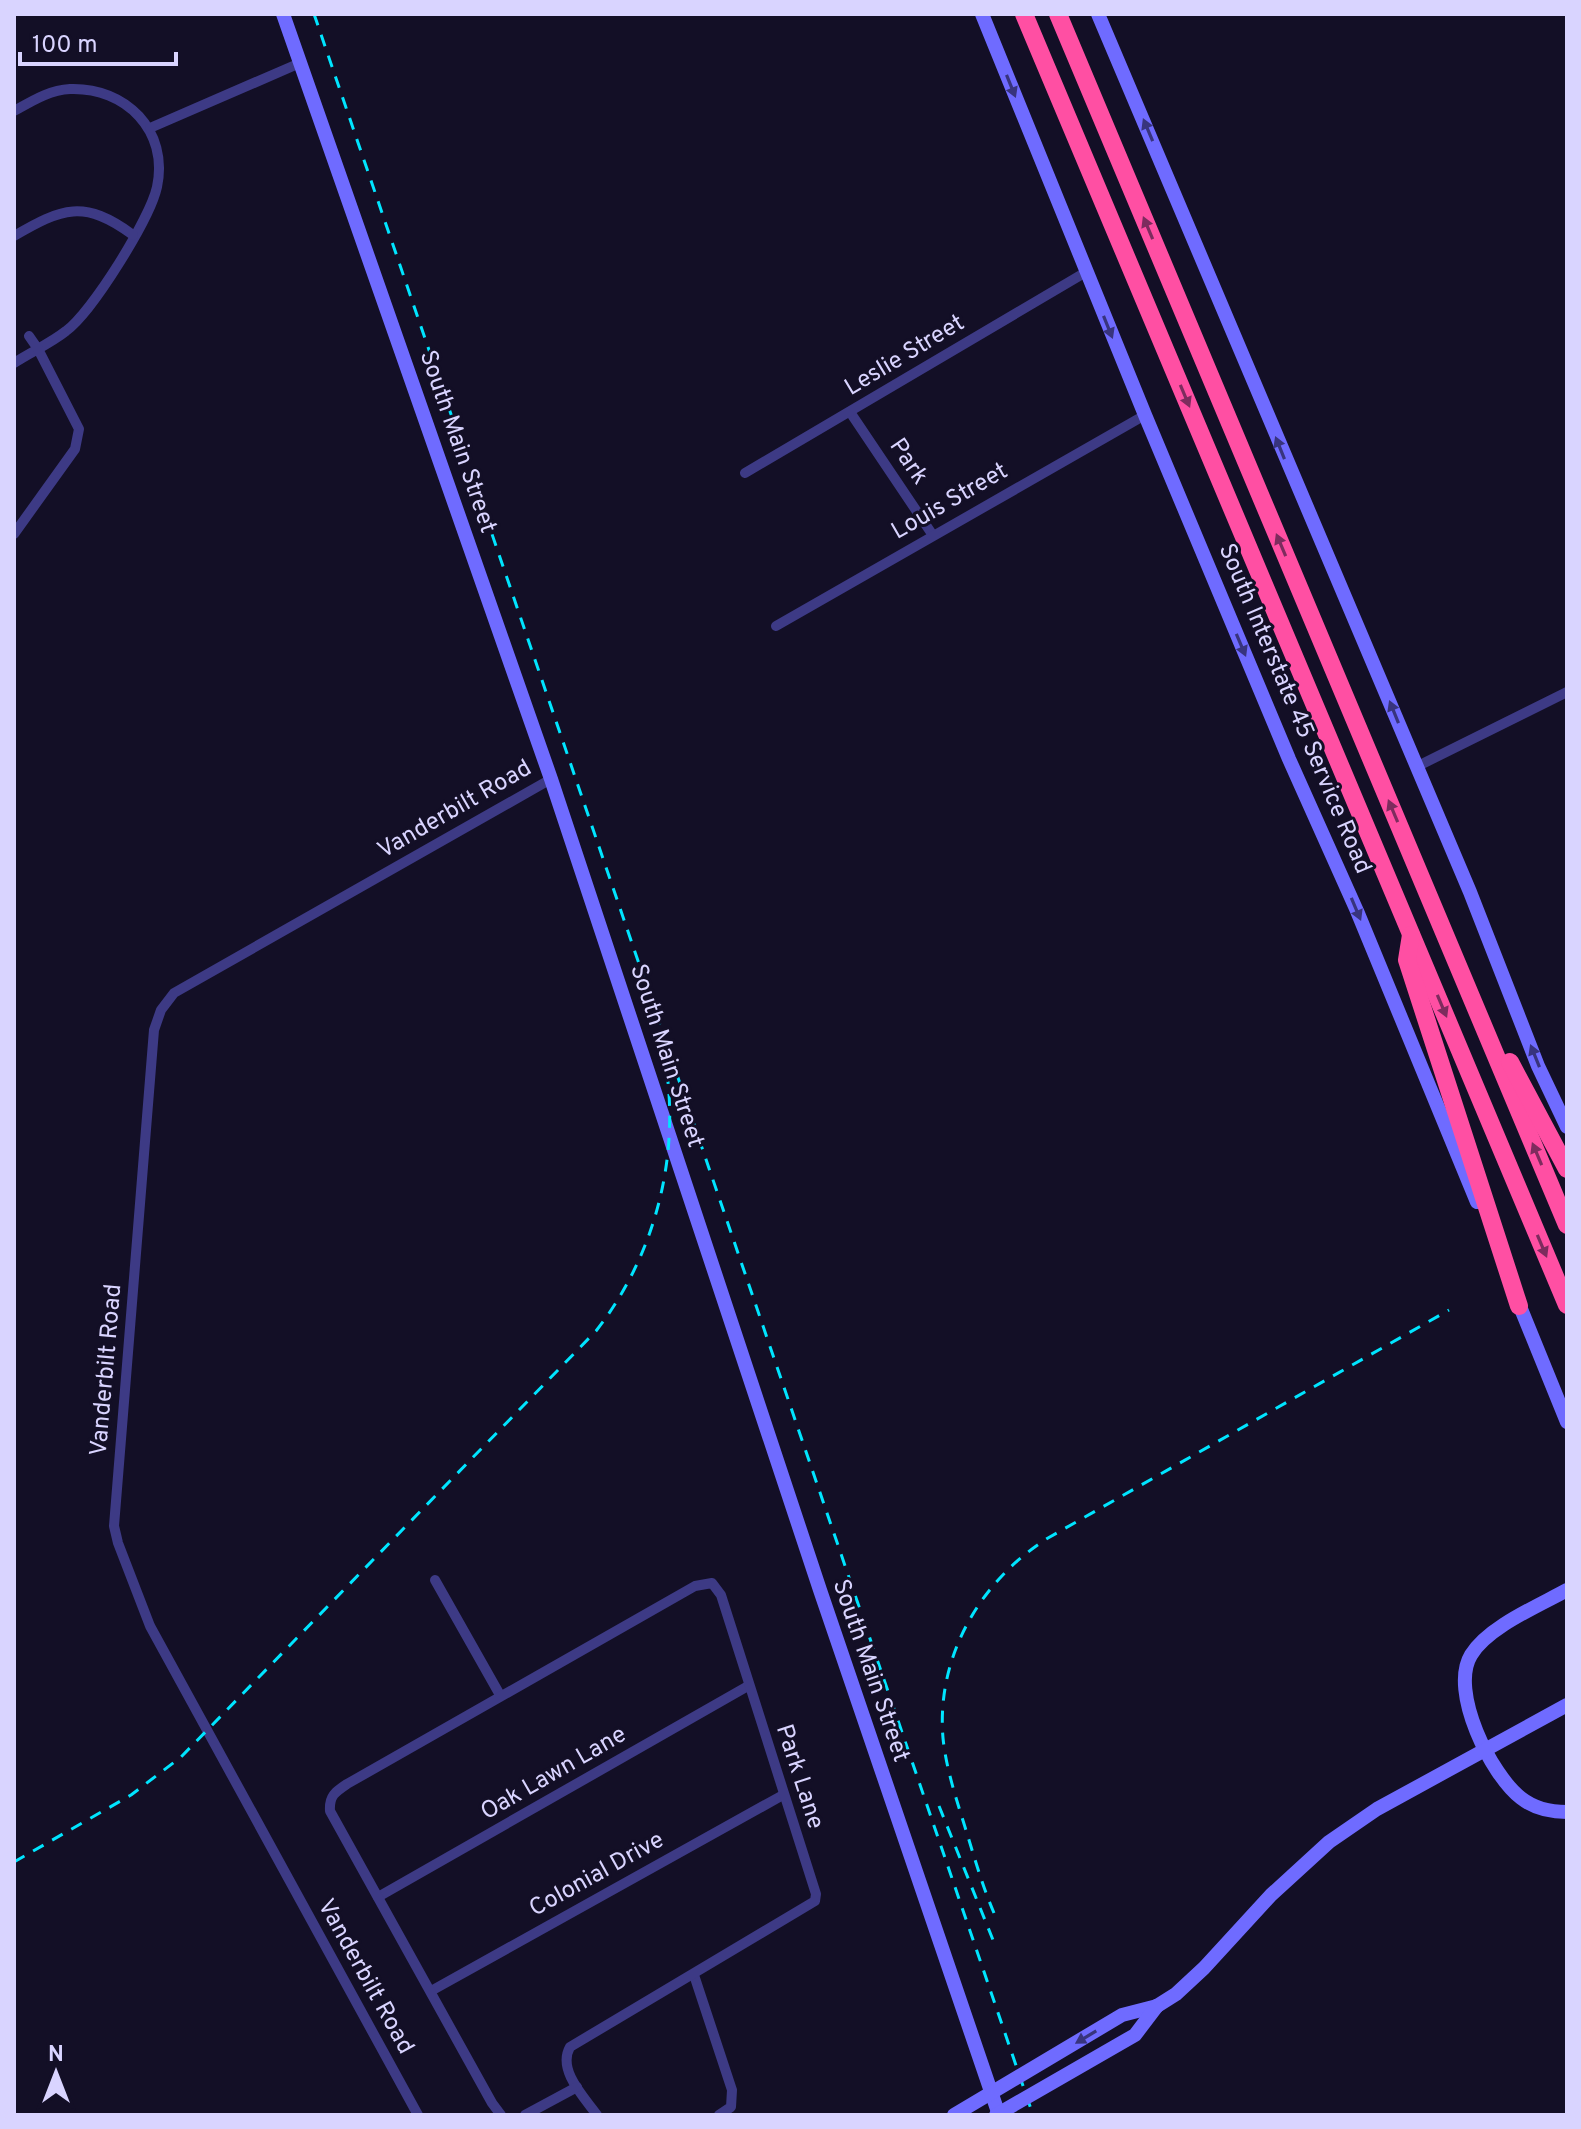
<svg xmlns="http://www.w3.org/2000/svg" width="1581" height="2129" viewBox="0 0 1581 2129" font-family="Overpass,sans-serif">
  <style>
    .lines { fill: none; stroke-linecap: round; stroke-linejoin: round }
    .street { stroke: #3d3a85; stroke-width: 10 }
    .secondary { stroke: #6f6bff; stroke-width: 14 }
    .highway { stroke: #ff4fa3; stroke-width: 18 }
    .rail { stroke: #00e5ff; stroke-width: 3; stroke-dasharray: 12 10; stroke-linecap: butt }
    .secondary-bridge { stroke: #6f6bff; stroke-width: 14 }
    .oneway { fill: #38347d }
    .oneway2 { fill: #7d2c5e }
    .labels { text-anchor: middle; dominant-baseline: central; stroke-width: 6; stroke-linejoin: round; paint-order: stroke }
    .street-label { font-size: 24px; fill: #d9d4ff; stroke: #130f26 }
  </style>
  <rect width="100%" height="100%" fill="#130f26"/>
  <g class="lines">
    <g class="street">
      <path d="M14,111c18,-10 35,-21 56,-22 56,-2 99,42 87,98 -7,32 -65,125 -91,144 -15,12 -35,21 -52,32"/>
      <path d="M150,128l150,-65"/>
      <path d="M14,236c48,-28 70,-37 119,-1"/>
      <path d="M850,412l82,122"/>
      <path d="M745,473l341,-201"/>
      <path d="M14,534l61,-85 4,-20 -41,-80 -9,-13"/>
      <path d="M776,626l369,-211"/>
      <path d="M1416,767l151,-75"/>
      <path d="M435,1580l65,115"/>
      <path d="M378,1897l370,-211"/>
      <path d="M694,1975l38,115 -1,17 -12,8"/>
      <path d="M431,1991l352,-196"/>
      <path d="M418,2115l-268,-489 -32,-83 -4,-17 40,-496 7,-20 13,-17 377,-214"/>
      <path d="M501,2115l-9,-12 -162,-292c-1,-15 5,-19 17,-27l348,-198 17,-3 9,12 95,299 -1,7 -245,146c-13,23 14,50 27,68"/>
      <path d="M525,2115l52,-28"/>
    </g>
    <g class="secondary">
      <path d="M283,14l268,765 269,811 179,525"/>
      <path d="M982,14l163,401 144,344 68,152 120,291"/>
      <path d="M1098,14l372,878 68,174 29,61"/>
      <path d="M1517,1299l50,123"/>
      <path d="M1567,1590c-29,16 -79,37 -96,65 -22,36 20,120 50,143 14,11 29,14 46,14"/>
      <path d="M1157,2006l19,-12 28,-26 67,-73 58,-53 48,-33 190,-104"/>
    </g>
    <g class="highway">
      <path d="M1024,14l543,1291"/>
      <path d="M1058,14l509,1211"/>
      <path d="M1411,935l-4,25 112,346"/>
      <path d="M1510,1062l57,107"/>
    </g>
    <g class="rail">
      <path d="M314,14l719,2101"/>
      <path d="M939,1806l54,134"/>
      <path d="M14,1862l117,-67 50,-38 415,-426c58,-74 84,-171 70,-265"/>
      <path d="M994,1913c-12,-28 -20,-57 -29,-86 -9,-29 -19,-59 -22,-89 -7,-82 38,-158 105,-200l401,-228"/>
    </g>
    <g class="secondary-bridge">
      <path d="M954,2115l168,-100 35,-9"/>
      <path d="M996,2115l139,-80 22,-29"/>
    </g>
  </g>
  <defs><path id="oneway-solid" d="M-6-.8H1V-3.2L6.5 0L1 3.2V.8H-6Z" transform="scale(2)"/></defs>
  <g class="oneway">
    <use href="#oneway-solid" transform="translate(1011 86) rotate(68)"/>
    <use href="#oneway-solid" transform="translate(1148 130) rotate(-113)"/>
    <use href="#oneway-solid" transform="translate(1108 327) rotate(68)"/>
    <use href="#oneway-solid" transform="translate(1280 448) rotate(-112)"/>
    <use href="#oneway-solid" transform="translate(1241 645) rotate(67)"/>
    <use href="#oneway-solid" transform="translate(1394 712) rotate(-112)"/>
    <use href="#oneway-solid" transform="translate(1356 909) rotate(67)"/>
    <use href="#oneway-solid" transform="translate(1535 1056) rotate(-112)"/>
    <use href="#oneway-solid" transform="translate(1086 2037) rotate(149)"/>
  </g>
  <g class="oneway2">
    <use href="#oneway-solid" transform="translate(1148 228) rotate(-113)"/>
    <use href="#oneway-solid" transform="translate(1185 396) rotate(67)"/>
    <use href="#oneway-solid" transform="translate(1281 545) rotate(-113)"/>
    <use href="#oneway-solid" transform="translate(1393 811) rotate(-113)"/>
    <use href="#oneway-solid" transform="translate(1442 1006) rotate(67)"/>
    <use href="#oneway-solid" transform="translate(1537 1154) rotate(-113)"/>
    <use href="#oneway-solid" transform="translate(1542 1246) rotate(67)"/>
  </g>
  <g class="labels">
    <g class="street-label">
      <text transform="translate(905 356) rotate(-31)">Leslie Street</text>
      <text transform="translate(457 442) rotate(71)">South Main Street</text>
      <text transform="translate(908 462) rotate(56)">Park</text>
      <text transform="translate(950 502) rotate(-30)">Louis Street</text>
      <text transform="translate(1294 709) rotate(67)">South Interstate 45 Service Road</text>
      <text transform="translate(455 810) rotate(-30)">Vanderbilt Road</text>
      <text transform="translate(666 1056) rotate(72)">South Main Street</text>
      <text transform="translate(107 1370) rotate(-85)">Vanderbilt Road</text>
      <text transform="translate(870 1671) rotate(71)">South Main Street</text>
      <text transform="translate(554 1774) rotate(-30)">Oak Lawn Lane</text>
      <text transform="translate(799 1777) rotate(72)">Park Lane</text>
      <text transform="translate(597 1875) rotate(-29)">Colonial Drive</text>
      <text transform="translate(365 1977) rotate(61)">Vanderbilt Road</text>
    </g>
  </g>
  <rect width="1581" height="2129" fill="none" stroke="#d9d4ff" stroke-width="32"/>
  <g transform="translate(56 2073)" stroke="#130f26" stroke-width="6" paint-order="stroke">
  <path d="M0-6L14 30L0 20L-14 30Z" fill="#d9d4ff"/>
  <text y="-12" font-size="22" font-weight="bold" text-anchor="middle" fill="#d9d4ff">N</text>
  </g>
  <path d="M20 52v12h156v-12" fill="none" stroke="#d9d4ff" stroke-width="4"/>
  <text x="32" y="52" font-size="24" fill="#d9d4ff" stroke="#130f26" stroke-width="6" paint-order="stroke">100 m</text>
</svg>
